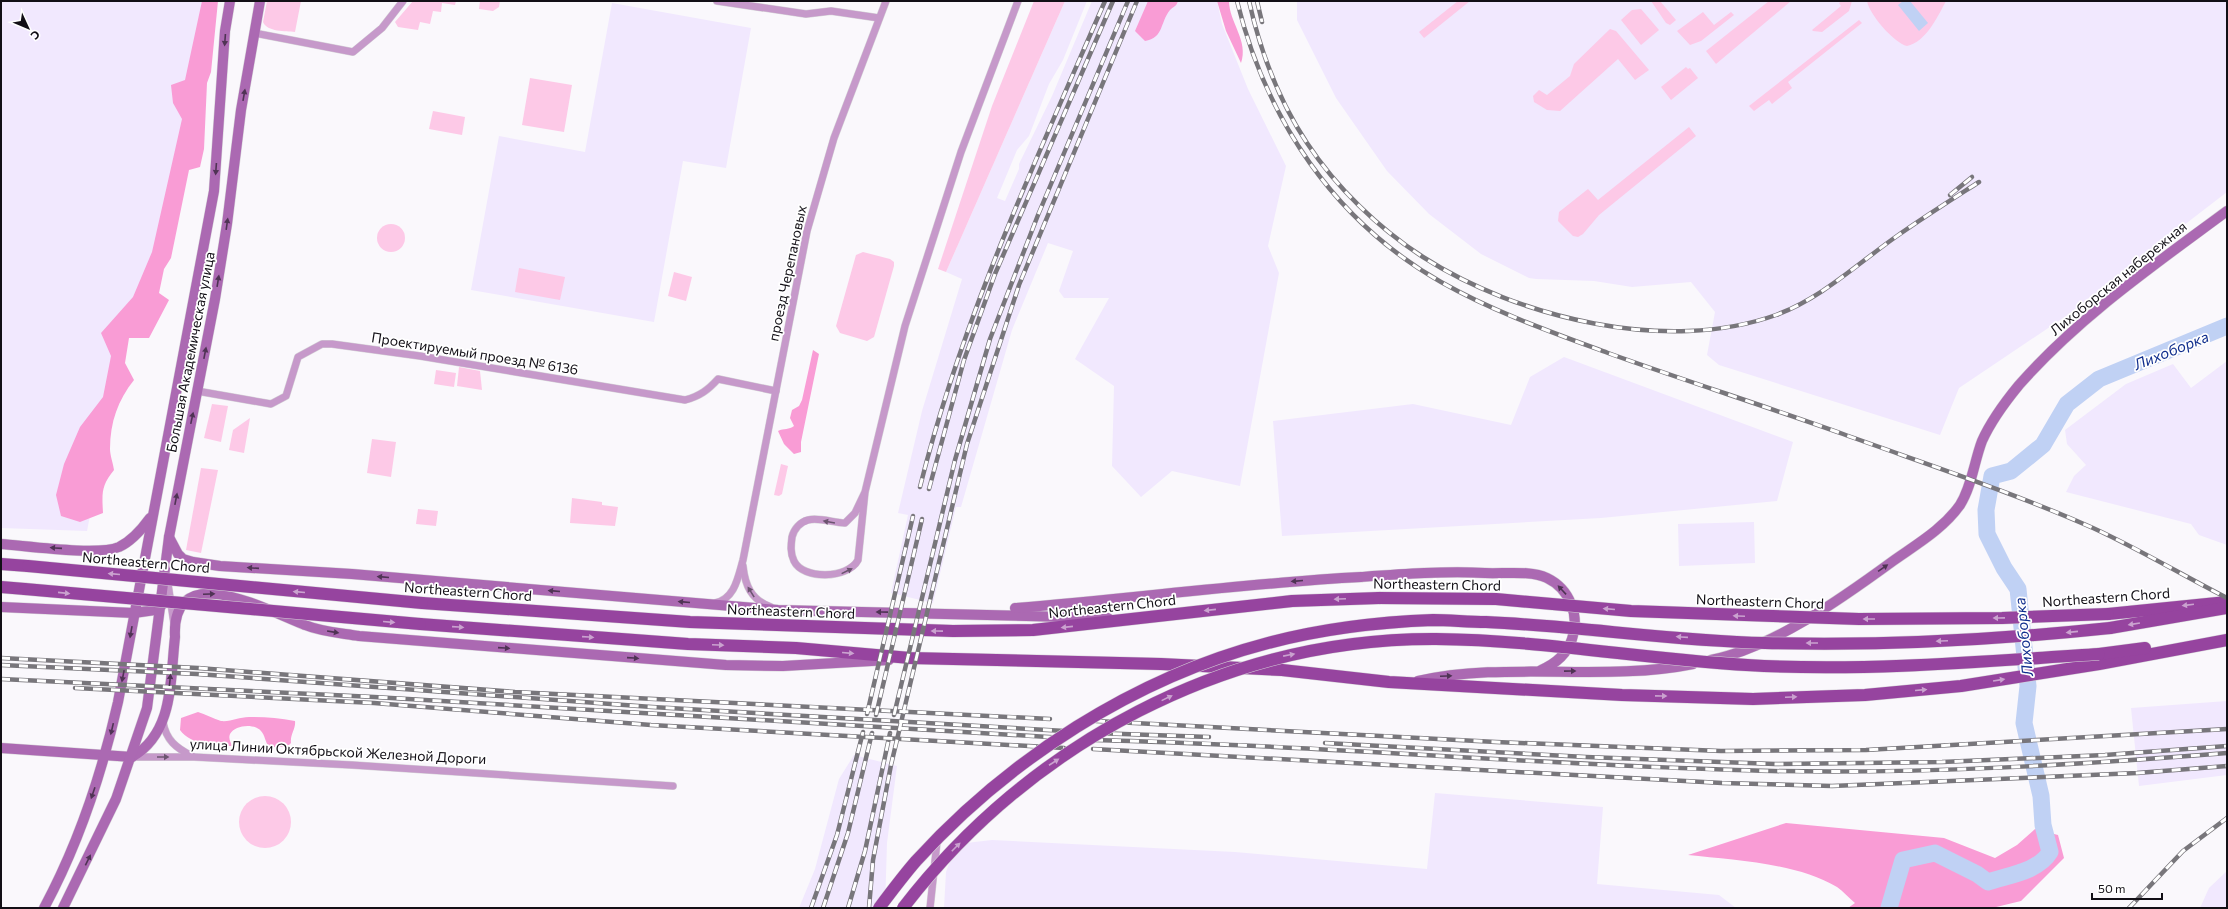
<svg xmlns="http://www.w3.org/2000/svg" width="2228" height="909" viewBox="0 0 2228 909" font-family="Commissioner,sans-serif">
  <style>
    .built { fill: #f1e8fe }
    .green { fill: #fdc9e7 }
    .forest { fill: #f99cd5 }
    .water { fill: #c0d1f4 }
    .lines { fill: none; stroke-linecap: round; stroke-linejoin: round }
    .river { stroke: #c0d1f4; stroke-width: 17 }
    .street-casing { stroke: #d5d3d7; stroke-width: 8 }
    .secondary-casing { stroke: #d5d3d7; stroke-width: 11 }
    .primary-casing { stroke: #d5d3d7; stroke-width: 13 }
    .street { stroke: #c699ca; stroke-width: 7 }
    .secondary { stroke: #ab69b2; stroke-width: 10 }
    .primary { stroke: #96449f; stroke-width: 12 }
    .rail-casing { stroke: #78767b; stroke-width: 4.5 }
    .rail { stroke: #fff; stroke-width: 3; stroke-dasharray: 9; stroke-linecap: butt }
    .primary-bridge-casing { stroke: #d5d3d7; stroke-width: 13; stroke-linecap: butt }
    .primary-bridge { stroke: #96449f; stroke-width: 12 }
    .oneway { fill: #4f3354 }
    .oneway2 { fill: #6c5470 }
    .oneway3 { fill: #caa2cf }
    .labels { text-anchor: middle; dominant-baseline: central; stroke-width: 3.5; stroke-linejoin: round; paint-order: stroke }
    .street-label { font-size: 14px; fill: #120f16; stroke: #fff }
    .water-label { font-size: 15px; font-style: italic; fill: #102e8d; stroke: #fff }
  </style>
  <rect width="100%" height="100%" fill="#faf8fc"/>
  <g class="built">
    <path d="M1,1h208l-39,219 -44,109 -39,202 -86,-3z"/>
    <path d="M1065,1h22l-24,59 -14,24 -20,52 -12,14 -20,48 8,3 14,-32v-5l33,-68 40,-95h125l5,23 26,65 38,77 -18,80 11,27 -39,213 -68,-15 -31,26 -29,-31 2,-80 -39,-27 34,-61h-45l-5,-7 14,-40 -25,-8 -36,87 -51,177h-5l-23,96 -42,-10 17,-78 -10,-2 24,-102 40,-132 -16,-7z"/>
    <path d="M1297,1h930v191l-161,124 -107,72 -19,47 -221,-70 -12,-10 8,-43 -24,-30 -59,5 -38,-6 -58,-2 -7,-1 -48,-24 -52,-40 -42,-43 -51,-73 -39,-78z"/>
    <path d="M612,3l139,25 -25,140 -43,-7 -29,161 -183,-32 28,-154 86,16z"/>
    <path d="M1564,357l229,85 -16,59 -176,17 -319,18 -9,-115 140,-17 98,21 19,-48z"/>
    <path d="M2227,361v184l-28,-10 -8,-11 -125,-32 8,-16 12,-11 -19,-21 -2,-14 61,-46 47,-20 18,24z"/>
    <path d="M1754,522l1,41 -76,3 -1,-42z"/>
    <path d="M2227,701v74l-88,11 -8,-78z"/>
    <path d="M854,755l43,11 -10,77 -2,65h-86l16,-39 24,-90z"/>
    <path d="M1435,793l168,14 -6,77 122,11 17,13h-792l2,-36 4,-11 16,-18 26,-3 243,12 192,17z"/>
    <path d="M2227,871v37h-27l9,-20z"/>
  </g>
  <g class="green">
    <path d="M267,1h34l-6,31c-9,-1 -28,0 -32,-10z"/>
    <path d="M413,1h43l-1,4 -13,-2 -1,9 -8,-1 -3,13 -10,-2 -2,8 -20,-3 -3,-5z"/>
    <path d="M480,1h20l-1,6 -6,4 -14,-2z"/>
    <path d="M1034,1h31l-119,271 -8,-3 54,-163z"/>
    <path d="M1458,1h12l-46,37 -5,-6z"/>
    <path d="M1651,1h9l16,19 -6,5 -4,-2z"/>
    <path d="M1769,1h22l-75,63 -10,-13z"/>
    <path d="M1842,1h10l-3,10 -27,21 -9,-1 -1,-1 29,-24 -2,-3z"/>
    <path d="M1867,1h79c-8,15 -20,41 -39,45 -13,-3 -38,-32 -40,-45z"/>
    <path d="M1641,9l18,21 -18,15 -20,-25 11,-10z"/>
    <path d="M1703,12l11,13 17,-13 3,3 -33,26 -11,4 -13,-14z"/>
    <path d="M1859,20l3,3 -74,59 4,6 -20,16 -3,-4 -15,11 -5,-5z"/>
    <path d="M1610,29l6,2 33,39 -14,10 -17,-21 -58,52 -13,-1 -13,-8 -1,-6 6,-6 8,5 23,-19 4,-12z"/>
    <path d="M1686,67l2,2 2,-1 8,10 -27,22 -10,-13z"/>
    <path d="M530,78l42,7 -8,47 -42,-7z"/>
    <path d="M433,111l32,6 -3,18 -33,-6z"/>
    <path d="M1689,127l7,9 -97,79 -16,19 -5,3 -5,-1 -15,-15 1,-9 29,-23 10,11z"/>
    <circle cx="391" cy="238" r="14"/>
    <path d="M863,252l27,7 4,3v4l-20,71 -7,4 -27,-8 -4,-7 20,-71z"/>
    <path d="M519,268l46,9 -5,23 -45,-8z"/>
    <path d="M674,272l18,5 -6,24 -18,-5z"/>
    <path d="M459,367l21,4 2,19 -25,-4z"/>
    <path d="M436,370l20,3 -2,14 -20,-3z"/>
    <path d="M212,404l16,2 -7,36 -17,-4z"/>
    <path d="M250,418l-6,35 -15,-3 4,-20z"/>
    <path d="M372,439l24,3 -5,35 -24,-4z"/>
    <path d="M781,464l7,2 -6,28 -3,2 -5,-1z"/>
    <path d="M201,468l17,2 -17,83 -15,-3z"/>
    <path d="M572,498l30,4v3l16,2 -3,19 -45,-3z"/>
    <path d="M418,509l20,2 -2,15 -20,-2z"/>
    <circle cx="265" cy="822" r="26"/>
  </g>
  <g class="forest">
    <path d="M202,1h16l-7,71 -4,11 -3,66 -4,18 -11,3 -18,88 -7,11 -5,24 10,7 -20,38h-20l-4,25 9,17c-16,20 -24,42 -24,69 0,6 3,14 4,21 -13,16 -12,23 -11,43l-23,9 -19,-6 -5,-21 8,-31 16,-37 23,-30 8,-41 -10,-23 32,-36 19,-45 30,-133 -9,-16 -2,-18 14,-5z"/>
    <path d="M1148,1h30c-2,6 -4,5 -8,9 -10,12 -6,28 -25,31l-10,-10z"/>
    <path d="M1217,1h12c0,21 20,40 12,62l-15,-32z"/>
    <path d="M813,350l6,4 -18,88v10l-7,2 -10,-10 -6,-13c6,-3 11,-1 16,-5l-4,-8 2,-8 7,-4 3,-6z"/>
    <path d="M198,712c7,2 16,7 23,9 10,1 18,-4 28,-4 16,0 30,1 46,4 1,8 -5,13 -4,22l-4,4h-18c-4,-5 -4,-12 -8,-16 -7,-8 -26,-6 -31,3 -2,5 1,8 2,12 -18,0 -41,-1 -52,-16l1,-12z"/>
    <path d="M1786,823l158,15 51,20 22,-13 18,-16 23,6 6,23 -43,43 -29,7h-144l7,-5c-6,-5 -12,-12 -18,-16 -40,-24 -103,-27 -149,-32z"/>
  </g>
  <path class="water" d="M1903,1h7l18,22 -9,8 -21,-26z"/>
  <g class="lines">
    <path class="river" d="M1889,908l14,-48 32,-7 42,21 11,8c20,-7 50,-10 62,-30l-7,-27 -2,-29 -17,-73 4,-37 -10,-97 -14,-21 -17,-34 -1,-24 6,-34 19,-5 32,-26 24,-41 32,-25 128,-53"/>
    <defs>
      <g id="street">
        <path d="M717,1l89,13 25,-3 48,7"/>
        <path d="M254,33l99,19 29,-24 21,-27"/>
        <path d="M197,391l74,13 15,-8 12,-39 24,-13h10l88,12 265,44c15,-4 23,-10 33,-21l58,12"/>
        <path d="M865,492l-10,21 -10,10c-11,0 -26,-6 -37,-3 -8,2 -14,9 -16,17 -1,8 -2,16 2,24 9,19 54,18 64,-1l7,-68 40,-166 56,-174 57,-151"/>
        <path d="M743,566c2,19 8,34 28,41"/>
        <path d="M167,577l7,47"/>
        <path d="M715,603c20,-4 23,-26 28,-43l64,-329 27,-93 52,-137"/>
        <path d="M163,722c3,18 13,26 29,34"/>
        <path d="M132,757h62l158,8 321,21"/>
        <path d="M930,908l7,-66"/>
      </g>
      <g id="secondary">
        <path d="M169,537l9,17 5,5 10,3 27,4 132,8 426,36 330,8"/>
        <path d="M1,544c27,2 97,12 118,3 13,-6 23,-18 31,-29"/>
        <path d="M1,607l133,6 21,-3 7,-5"/>
        <path d="M1015,608c116,-9 230,-25 346,-31 42,-3 83,-6 124,-4 19,1 45,-3 62,5 23,11 33,38 25,61 -5,15 -17,25 -31,31"/>
        <path d="M1711,660c63,-13 130,-61 182,-99 24,-17 50,-32 67,-56 12,-19 14,-43 22,-64 9,-20 23,-39 37,-56 60,-68 135,-120 208,-174"/>
        <path d="M1418,681c89,-20 186,1 275,-17"/>
        <path d="M1,748l131,9"/>
        <path d="M132,757c42,-24 38,-77 43,-120 -4,-81 93,-26 130,-12 17,7 36,8 54,11l367,29 57,1 106,-6"/>
        <path d="M44,908c35,-65 58,-135 74,-206l96,-511 11,-160 5,-30"/>
        <path d="M63,908l53,-109 31,-91 22,-171 46,-238 12,-75 14,-114 19,-109"/>
      </g>
      <g id="primary">
        <path d="M1,564l27,2"/>
        <path d="M1,587l24,2"/>
        <path d="M422,603l268,19 263,9 80,-1 259,-29 87,-3"/>
        <path d="M2108,614l119,-12"/>
        <path d="M420,624l268,20 108,4 114,10 251,6 121,6 107,12 233,13 131,4 112,-4 96,-9 138,-22 128,-24"/>
        <path d="M2110,628l116,-20"/>
        <path d="M2099,654l46,-6"/>
      </g>
    </defs>
    <use href="#street" class="street-casing"/>
    <use href="#secondary" class="secondary-casing"/>
    <use href="#primary" class="primary-casing"/>
    <use href="#street" class="street"/>
    <use href="#secondary" class="secondary"/>
    <use href="#primary" class="primary"/>
    <defs>
      <g id="rail">
        <path d="M1237,1c29,118 97,220 204,281 53,30 110,50 167,71 78,28 157,53 235,81 83,30 169,58 250,94 46,21 89,47 134,70"/>
        <path d="M1249,1c11,49 30,100 58,142 29,44 71,85 116,114 95,61 244,97 353,58 46,-17 81,-51 121,-79 27,-19 54,-36 82,-54"/>
        <path d="M1257,1l5,21"/>
        <path d="M1950,195l22,-18"/>
        <path d="M920,487c42,-169 116,-327 185,-486"/>
        <path d="M929,489l35,-129 31,-86 118,-273"/>
        <path d="M1,658l197,10 317,24 535,27"/>
        <path d="M1,665l196,9 455,33 413,24"/>
        <path d="M1,679l373,18 691,41"/>
        <path d="M75,688l299,15 277,22 413,23"/>
        <path d="M867,714l46,-198"/>
        <path d="M876,715l46,-196"/>
        <path d="M894,715l61,-255 35,-121 48,-124 90,-214"/>
        <path d="M1096,721l400,21 225,9 145,-1 361,-21"/>
        <path d="M1095,733l114,4"/>
        <path d="M1094,740c226,5 452,26 678,31 151,3 304,-6 455,-18"/>
        <path d="M1325,743l261,14 189,7 167,-2 163,-7 122,-9"/>
        <path d="M1093,749l629,34 110,3 305,-13 90,-7"/>
        <path d="M811,908l26,-73 26,-103"/>
        <path d="M823,908l25,-75 24,-100"/>
        <path d="M848,908l17,-57 25,-118"/>
        <path d="M869,908l4,-48 18,-95 76,-321 52,-159 118,-284"/>
        <path d="M2129,908l54,-57 44,-33"/>
      </g>
    </defs>
    <use href="#rail" class="rail-casing"/>
    <use href="#rail" class="rail"/>
    <defs>
      <g id="primary-bridge">
        <path d="M28,566l394,37"/>
        <path d="M25,589l395,35"/>
        <path d="M1379,598l117,1 135,12 228,8 143,-1 106,-4"/>
        <path d="M879,908c12,-16 24,-32 37,-47 93,-102 218,-183 352,-218 53,-14 110,-21 165,-23 17,0 35,2 53,2 93,4 186,19 279,21 115,3 231,-3 345,-15"/>
        <path d="M903,908c127,-165 323,-270 533,-269 110,1 218,22 328,27 111,5 223,-5 335,-12"/>
      </g>
    </defs>
    <use href="#primary-bridge" class="primary-bridge-casing"/>
    <use href="#primary-bridge" class="primary-bridge"/>
  </g>
  <defs><path id="oneway-solid" d="M-6-.8H1V-3.2L6.5 0L1 3.2V.8H-6Z"/></defs>
  <g class="oneway">
    <use href="#oneway-solid" transform="translate(225 40) rotate(94)"/>
    <use href="#oneway-solid" transform="translate(244 95) rotate(-80)"/>
    <use href="#oneway-solid" transform="translate(216 169) rotate(94)"/>
    <use href="#oneway-solid" transform="translate(227 224) rotate(-82)"/>
    <use href="#oneway-solid" transform="translate(218 281) rotate(-81)"/>
    <use href="#oneway-solid" transform="translate(205 353) rotate(-79)"/>
    <use href="#oneway-solid" transform="translate(192 418) rotate(-78)"/>
    <use href="#oneway-solid" transform="translate(176 499) rotate(-79)"/>
    <use href="#oneway-solid" transform="translate(56 548) rotate(-176)"/>
    <use href="#oneway-solid" transform="translate(253 568) rotate(-176)"/>
    <use href="#oneway-solid" transform="translate(1883 568) rotate(-35)"/>
    <use href="#oneway-solid" transform="translate(383 577) rotate(-175)"/>
    <use href="#oneway-solid" transform="translate(1297 581) rotate(175)"/>
    <use href="#oneway-solid" transform="translate(1562 590) rotate(-133)"/>
    <use href="#oneway-solid" transform="translate(554 591) rotate(-175)"/>
    <use href="#oneway-solid" transform="translate(209 594) rotate(-3)"/>
    <use href="#oneway-solid" transform="translate(684 602) rotate(-175)"/>
    <use href="#oneway-solid" transform="translate(882 612) rotate(-179)"/>
    <use href="#oneway-solid" transform="translate(131 632) rotate(100)"/>
    <use href="#oneway-solid" transform="translate(333 632) rotate(9)"/>
    <use href="#oneway-solid" transform="translate(504 648) rotate(4)"/>
    <use href="#oneway-solid" transform="translate(633 658) rotate(4)"/>
    <use href="#oneway-solid" transform="translate(1570 671) rotate(-1)"/>
    <use href="#oneway-solid" transform="translate(123 676) rotate(101)"/>
    <use href="#oneway-solid" transform="translate(1446 676) rotate(-3)"/>
    <use href="#oneway-solid" transform="translate(170 680) rotate(-84)"/>
    <use href="#oneway-solid" transform="translate(112 729) rotate(103)"/>
    <use href="#oneway-solid" transform="translate(93 793) rotate(109)"/>
    <use href="#oneway-solid" transform="translate(88 860) rotate(-64)"/>
  </g>
  <g class="oneway2">
    <use href="#oneway-solid" transform="translate(829 522) rotate(-170)"/>
    <use href="#oneway-solid" transform="translate(847 571) rotate(-26)"/>
    <use href="#oneway-solid" transform="translate(751 592) rotate(-122)"/>
    <use href="#oneway-solid" transform="translate(163 757)"/>
  </g>
  <g class="oneway3">
    <use href="#oneway-solid" transform="translate(114 574) rotate(-175)"/>
    <use href="#oneway-solid" transform="translate(299 592) rotate(-175)"/>
    <use href="#oneway-solid" transform="translate(64 593) rotate(6)"/>
    <use href="#oneway-solid" transform="translate(1340 599) rotate(178)"/>
    <use href="#oneway-solid" transform="translate(2188 605) rotate(173)"/>
    <use href="#oneway-solid" transform="translate(1609 609) rotate(-175)"/>
    <use href="#oneway-solid" transform="translate(1210 610) rotate(174)"/>
    <use href="#oneway-solid" transform="translate(1739 616) rotate(-178)"/>
    <use href="#oneway-solid" transform="translate(1999 618) rotate(179)"/>
    <use href="#oneway-solid" transform="translate(1869 619) rotate(180)"/>
    <use href="#oneway-solid" transform="translate(389 622) rotate(5)"/>
    <use href="#oneway-solid" transform="translate(2134 624) rotate(171)"/>
    <use href="#oneway-solid" transform="translate(458 627) rotate(4)"/>
    <use href="#oneway-solid" transform="translate(1067 627) rotate(174)"/>
    <use href="#oneway-solid" transform="translate(937 631) rotate(-179)"/>
    <use href="#oneway-solid" transform="translate(2072 632) rotate(174)"/>
    <use href="#oneway-solid" transform="translate(588 637) rotate(4)"/>
    <use href="#oneway-solid" transform="translate(1682 637) rotate(-176)"/>
    <use href="#oneway-solid" transform="translate(1942 641) rotate(177)"/>
    <use href="#oneway-solid" transform="translate(1812 643) rotate(180)"/>
    <use href="#oneway-solid" transform="translate(718 645) rotate(2)"/>
    <use href="#oneway-solid" transform="translate(848 653) rotate(5)"/>
    <use href="#oneway-solid" transform="translate(1289 655) rotate(-11)"/>
    <use href="#oneway-solid" transform="translate(1999 680) rotate(-9)"/>
    <use href="#oneway-solid" transform="translate(1921 690) rotate(-5)"/>
    <use href="#oneway-solid" transform="translate(1661 696) rotate(1)"/>
    <use href="#oneway-solid" transform="translate(1791 697) rotate(-2)"/>
    <use href="#oneway-solid" transform="translate(1167 698) rotate(-26)"/>
    <use href="#oneway-solid" transform="translate(1054 762) rotate(-33)"/>
    <use href="#oneway-solid" transform="translate(956 847) rotate(-45)"/>
  </g>
  <g class="labels">
    <g class="street-label">
      <text transform="translate(787 273) rotate(-78)">проезд Черепановых</text>
      <text transform="translate(2118 278) rotate(-39)">Лихоборская набережная</text>
      <text transform="translate(190 352) rotate(-79)">Большая Академическая улица</text>
      <text transform="translate(475 353) rotate(9)">Проектируемый проезд № 6136</text>
      <text transform="translate(146 562) rotate(5)">Northeastern Chord</text>
      <text transform="translate(1437 584) rotate(1)">Northeastern Chord</text>
      <text transform="translate(468 591) rotate(4)">Northeastern Chord</text>
      <text transform="translate(2106 597) rotate(-4)">Northeastern Chord</text>
      <text transform="translate(1760 601) rotate(2)">Northeastern Chord</text>
      <text transform="translate(1112 606) rotate(-6)">Northeastern Chord</text>
      <text transform="translate(791 611) rotate(2)">Northeastern Chord</text>
      <text transform="translate(338 751) rotate(3)">улица Линии Октябрьской Железной Дороги</text>
    </g>
    <g class="water-label">
      <text transform="translate(2171 350) rotate(-22)">Лихоборка</text>
      <text transform="translate(2023 637) rotate(-96)">Лихоборка</text>
    </g>
  </g>
  <rect width="2228" height="909" fill="none" stroke="#120f16" stroke-width="4"/>
  <g transform="translate(28 28) rotate(134)" stroke="#ffffff" stroke-width="3" paint-order="stroke">
  <path d="M0-3L7 15L0 10L-7 15Z" fill="#120f16"/>
  <text y="-6" font-size="11" font-weight="bold" text-anchor="middle" fill="#120f16">С</text>
  </g>
  <path d="M2092 893v6h70v-6" fill="none" stroke="#120f16" stroke-width="2"/>
  <text x="2098" y="893" font-size="12" fill="#120f16" stroke="#ffffff" stroke-width="3" paint-order="stroke">50 m</text>
</svg>
